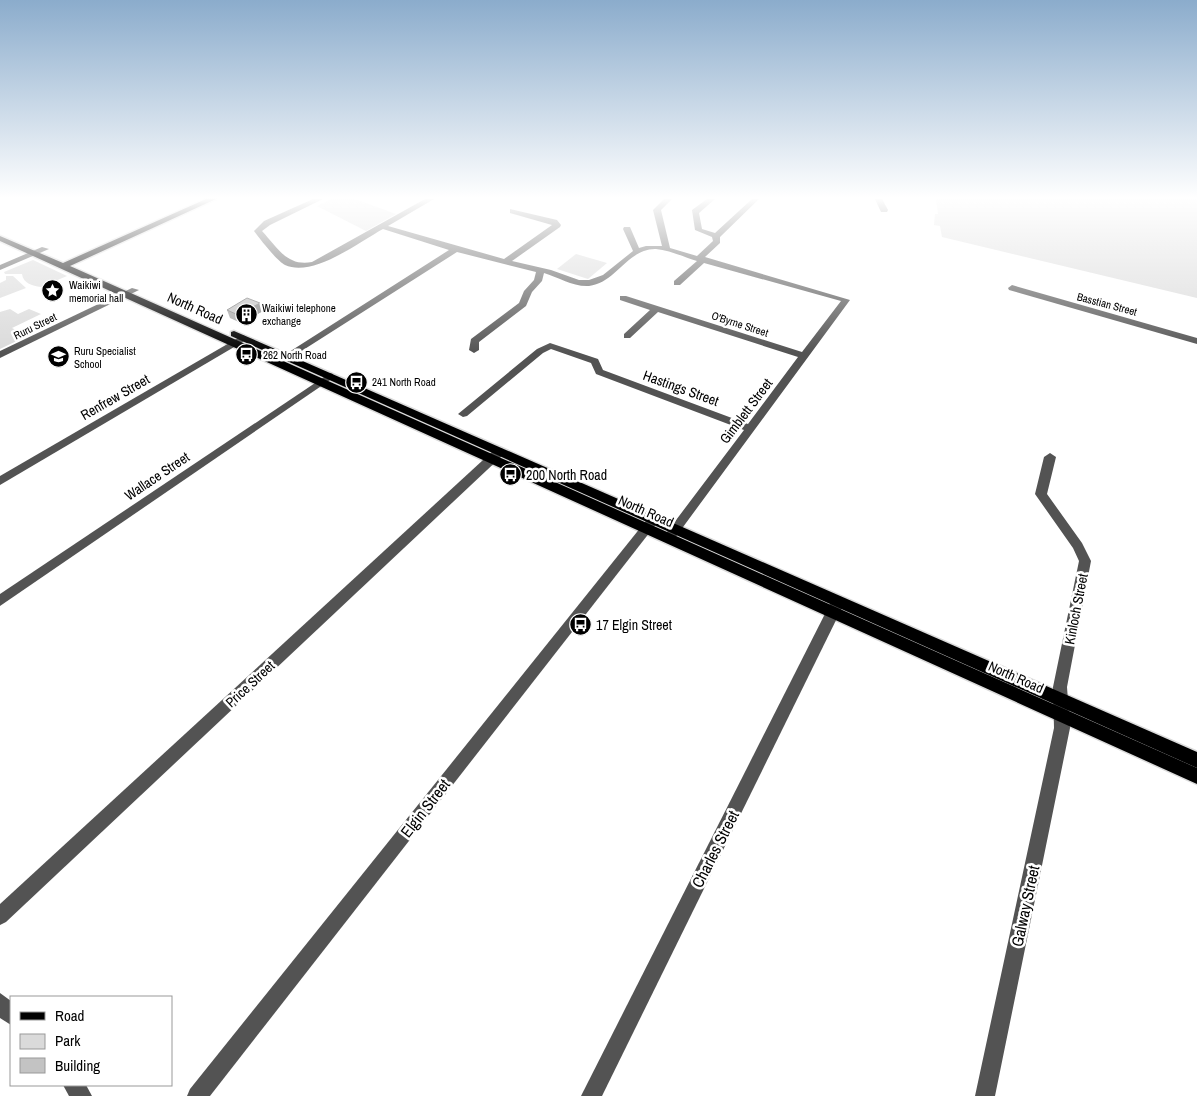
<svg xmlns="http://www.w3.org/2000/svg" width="1197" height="1096" viewBox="0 0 1197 1096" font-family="'Archivo Narrow',sans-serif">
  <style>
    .green { fill: #dadada }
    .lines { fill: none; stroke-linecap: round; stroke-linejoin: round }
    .major-casing { stroke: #dbdbdb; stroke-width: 3 }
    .minor { fill: #535353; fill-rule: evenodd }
    .major { fill: #000; fill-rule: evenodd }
    .wall { fill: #a8a8a8 }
    .shaded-wall { fill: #888 }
    .building { fill: #c3c3c3; stroke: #888 }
    .labels { text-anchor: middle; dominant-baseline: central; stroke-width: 5; stroke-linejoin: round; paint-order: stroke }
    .far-poi-label { font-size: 11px; fill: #000; stroke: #fff; text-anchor: start }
    .far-street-label { font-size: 11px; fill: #000; stroke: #fff }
    .street-label { font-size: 14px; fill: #000; stroke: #fff }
    .poi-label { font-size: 14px; fill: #000; stroke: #fff; text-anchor: start }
    .near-street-label { font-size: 16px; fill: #000; stroke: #fff }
  </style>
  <rect width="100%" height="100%" fill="#fff"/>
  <g class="green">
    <path d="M331,199h24l41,15 -30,17 -49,-25z"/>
    <path d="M936,199h261v99l-255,-61 -2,-11 -6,-1 1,-11h3z"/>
    <path d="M576,254l31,9 -19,16 -31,-10z"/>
    <path d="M33,260l34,16 -26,11c-9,-1 -18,-4 -19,-13h-17l-1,-2z"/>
    <path d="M6,276h7l13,12 -26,10v-15l6,-3z"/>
    <path d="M10,309l8,5 11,-5 12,5 -29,14 15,8 -27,13v-37z"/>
  </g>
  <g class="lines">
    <defs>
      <g id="major">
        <path d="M206,199h10l-146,67 1127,502v16l-1197,-543v-5l63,27z"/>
        <path d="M234,331l963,421v16l-966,-432v-4z"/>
      </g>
    </defs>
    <use href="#major" class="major-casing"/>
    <g class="minor">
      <path d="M313,199h10l-53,26 -8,6c15,16 25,36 50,31l113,-63h9l-46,27 116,33 48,-34 -42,-12v-4l47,11 4,5 -1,2 -48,34 39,9 28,10h10l14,-5 30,-24 -10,-22 1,-2h6l9,21 7,-2h16l-9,-36 11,-11h8l-11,11 9,38 27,8 16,-15 -1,-4 -17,-7 -3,-20 15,-11h8l-16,14 3,16 13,4 37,-34h7l-39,38v6l-15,14 145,43 -178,242h-8l-2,-3 2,-3 80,-106 -148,-56 -5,-11 -40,-14 -8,4 -76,63 -4,1 -5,-3 79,-65 13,-6 48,16 5,11 145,54 50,-67 -140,-45 -28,26h-6v-4l26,-24 -30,-10v-4h6l176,56 39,-51 -137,-38 -24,22h-6v-4l23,-20c-13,-4 -28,-11 -41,-12 -28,-1 -40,34 -67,37 -16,1 -31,-9 -45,-13l-2,8 -10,11 -6,14 -47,36v8l-5,3 -5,-3 2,-11 48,-36 5,-12 10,-11 2,-8 -79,-20 -179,114 -3,-1v-4l174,-111 -66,-21c-24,13 -70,49 -98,36 -8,-4 -25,-26 -31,-34l10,-10z"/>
      <path d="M875,199h7l6,11 -1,2h-6z"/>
      <path d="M42,247l7,2 -49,21v-5z"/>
      <path d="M1012,285l185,53v6l-188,-54 -1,-2z"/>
      <path d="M132,288l7,2 -139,68v-7z"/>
      <path d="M243,335l5,3 -2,2 -246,145v-9z"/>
      <path d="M330,373l3,1v4l-333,228v-12z"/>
      <path d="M499,448l4,1 2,3 -2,3 -497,467 -6,3v-21l495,-455z"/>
      <path d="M1050,453l6,4 -9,37 35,49 9,18 -24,126 3,41 -75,368h-20l79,-368 -1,-41 26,-126 -6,-13 -38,-54 9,-37z"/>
      <path d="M653,516l6,4 -2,3 -447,573h-23l3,-7 459,-572z"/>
      <path d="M837,599l5,1 2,4 -242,492h-21l251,-496z"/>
      <path d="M0,993l11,8v24l-11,-7z"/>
      <path d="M63,1085h23l6,11h-23z"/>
    </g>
    <use href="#major" class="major"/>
  </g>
  <path class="wall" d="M260,303l3,8 -22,12 -11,-5 -3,-8z"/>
  <path class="shaded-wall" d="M260,303l3,8 -22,12 -3,-8z"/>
  <path class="building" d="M247,298l13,5 -22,12 -11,-5z"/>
  <linearGradient id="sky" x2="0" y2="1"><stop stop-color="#8baccc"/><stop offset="0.56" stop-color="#fff"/><stop offset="1" stop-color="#fff" stop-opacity="0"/></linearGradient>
  <rect width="1197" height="353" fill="url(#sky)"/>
  <defs>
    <symbol id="sight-disc" viewBox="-11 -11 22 22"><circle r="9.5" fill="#000" stroke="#fff"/><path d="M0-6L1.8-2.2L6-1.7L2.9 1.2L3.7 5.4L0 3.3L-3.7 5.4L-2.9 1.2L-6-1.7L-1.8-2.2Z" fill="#fff"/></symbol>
    <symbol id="building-disc" viewBox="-11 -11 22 22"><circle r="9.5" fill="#000" stroke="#fff"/><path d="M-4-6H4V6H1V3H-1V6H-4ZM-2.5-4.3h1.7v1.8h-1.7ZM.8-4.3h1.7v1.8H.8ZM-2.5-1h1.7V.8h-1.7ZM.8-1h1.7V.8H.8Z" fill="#fff"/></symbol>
    <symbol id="bus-disc" viewBox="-11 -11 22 22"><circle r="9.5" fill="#000" stroke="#fff"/><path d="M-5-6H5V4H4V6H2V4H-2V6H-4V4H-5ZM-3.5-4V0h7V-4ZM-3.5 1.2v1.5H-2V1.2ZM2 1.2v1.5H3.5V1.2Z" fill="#fff"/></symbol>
    <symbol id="school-disc" viewBox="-11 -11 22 22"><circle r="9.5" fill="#000" stroke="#fff"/><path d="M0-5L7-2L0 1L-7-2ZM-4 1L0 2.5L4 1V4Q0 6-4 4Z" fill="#fff"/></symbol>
  </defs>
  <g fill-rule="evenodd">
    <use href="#sight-disc" x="40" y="278" width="25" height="25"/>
    <use href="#building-disc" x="234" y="302" width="25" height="25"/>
    <use href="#bus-disc" x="234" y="342" width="25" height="25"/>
    <use href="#school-disc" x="46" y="344" width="25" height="25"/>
    <use href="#bus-disc" x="344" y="370" width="25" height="25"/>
    <use href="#bus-disc" x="498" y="462" width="25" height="25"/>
    <use href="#bus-disc" x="568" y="612" width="25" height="25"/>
  </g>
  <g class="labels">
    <g class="far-poi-label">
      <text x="69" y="285">Waikiwi<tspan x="69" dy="13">memorial hall</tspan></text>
      <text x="262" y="308">Waikiwi telephone<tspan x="262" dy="13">exchange</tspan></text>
      <text x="74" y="351">Ruru Specialist<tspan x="74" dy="13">School</tspan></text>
      <text x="263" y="355">262 North Road</text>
      <text x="372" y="382">241 North Road</text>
    </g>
    <g class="far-street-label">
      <text transform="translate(1107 304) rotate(15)">Basstian Street</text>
      <text transform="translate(740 324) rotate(18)">O'Byrne Street</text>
      <text transform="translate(35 326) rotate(-26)">Ruru Street</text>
    </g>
    <g class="street-label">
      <text transform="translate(195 308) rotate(24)">North Road</text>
      <text transform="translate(681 388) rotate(20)">Hastings Street</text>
      <text transform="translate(115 397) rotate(-30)">Renfrew Street</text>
      <text transform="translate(746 411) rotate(-53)">Gimblett Street</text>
      <text transform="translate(157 476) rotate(-34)">Wallace Street</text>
      <text transform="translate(646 511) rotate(24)">North Road</text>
      <text transform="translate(1076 609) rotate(-79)">Kinloch Street</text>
      <text transform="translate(1016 677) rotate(24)">North Road</text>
      <text transform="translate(250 684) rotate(-43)">Price Street</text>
    </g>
    <g class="poi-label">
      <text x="526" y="475">200 North Road</text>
      <text x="596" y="625">17 Elgin Street</text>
    </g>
    <g class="near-street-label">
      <text transform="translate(425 808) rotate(-52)">Elgin Street</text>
      <text transform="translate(715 849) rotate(-63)">Charles Street</text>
      <text transform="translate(1025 906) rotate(-78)">Galway Street</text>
    </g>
  </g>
  <rect x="10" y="996" width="162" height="90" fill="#ffffff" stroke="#999999"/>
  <rect x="20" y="1012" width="25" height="8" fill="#000000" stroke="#999999"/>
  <text x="55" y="1021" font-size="15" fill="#000000">Road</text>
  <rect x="20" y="1034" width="25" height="15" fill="#dadada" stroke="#999999"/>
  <text x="55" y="1046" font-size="15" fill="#000000">Park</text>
  <rect x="20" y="1058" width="25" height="15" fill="#c3c3c3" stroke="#999999"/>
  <text x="55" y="1071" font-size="15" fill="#000000">Building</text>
</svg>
